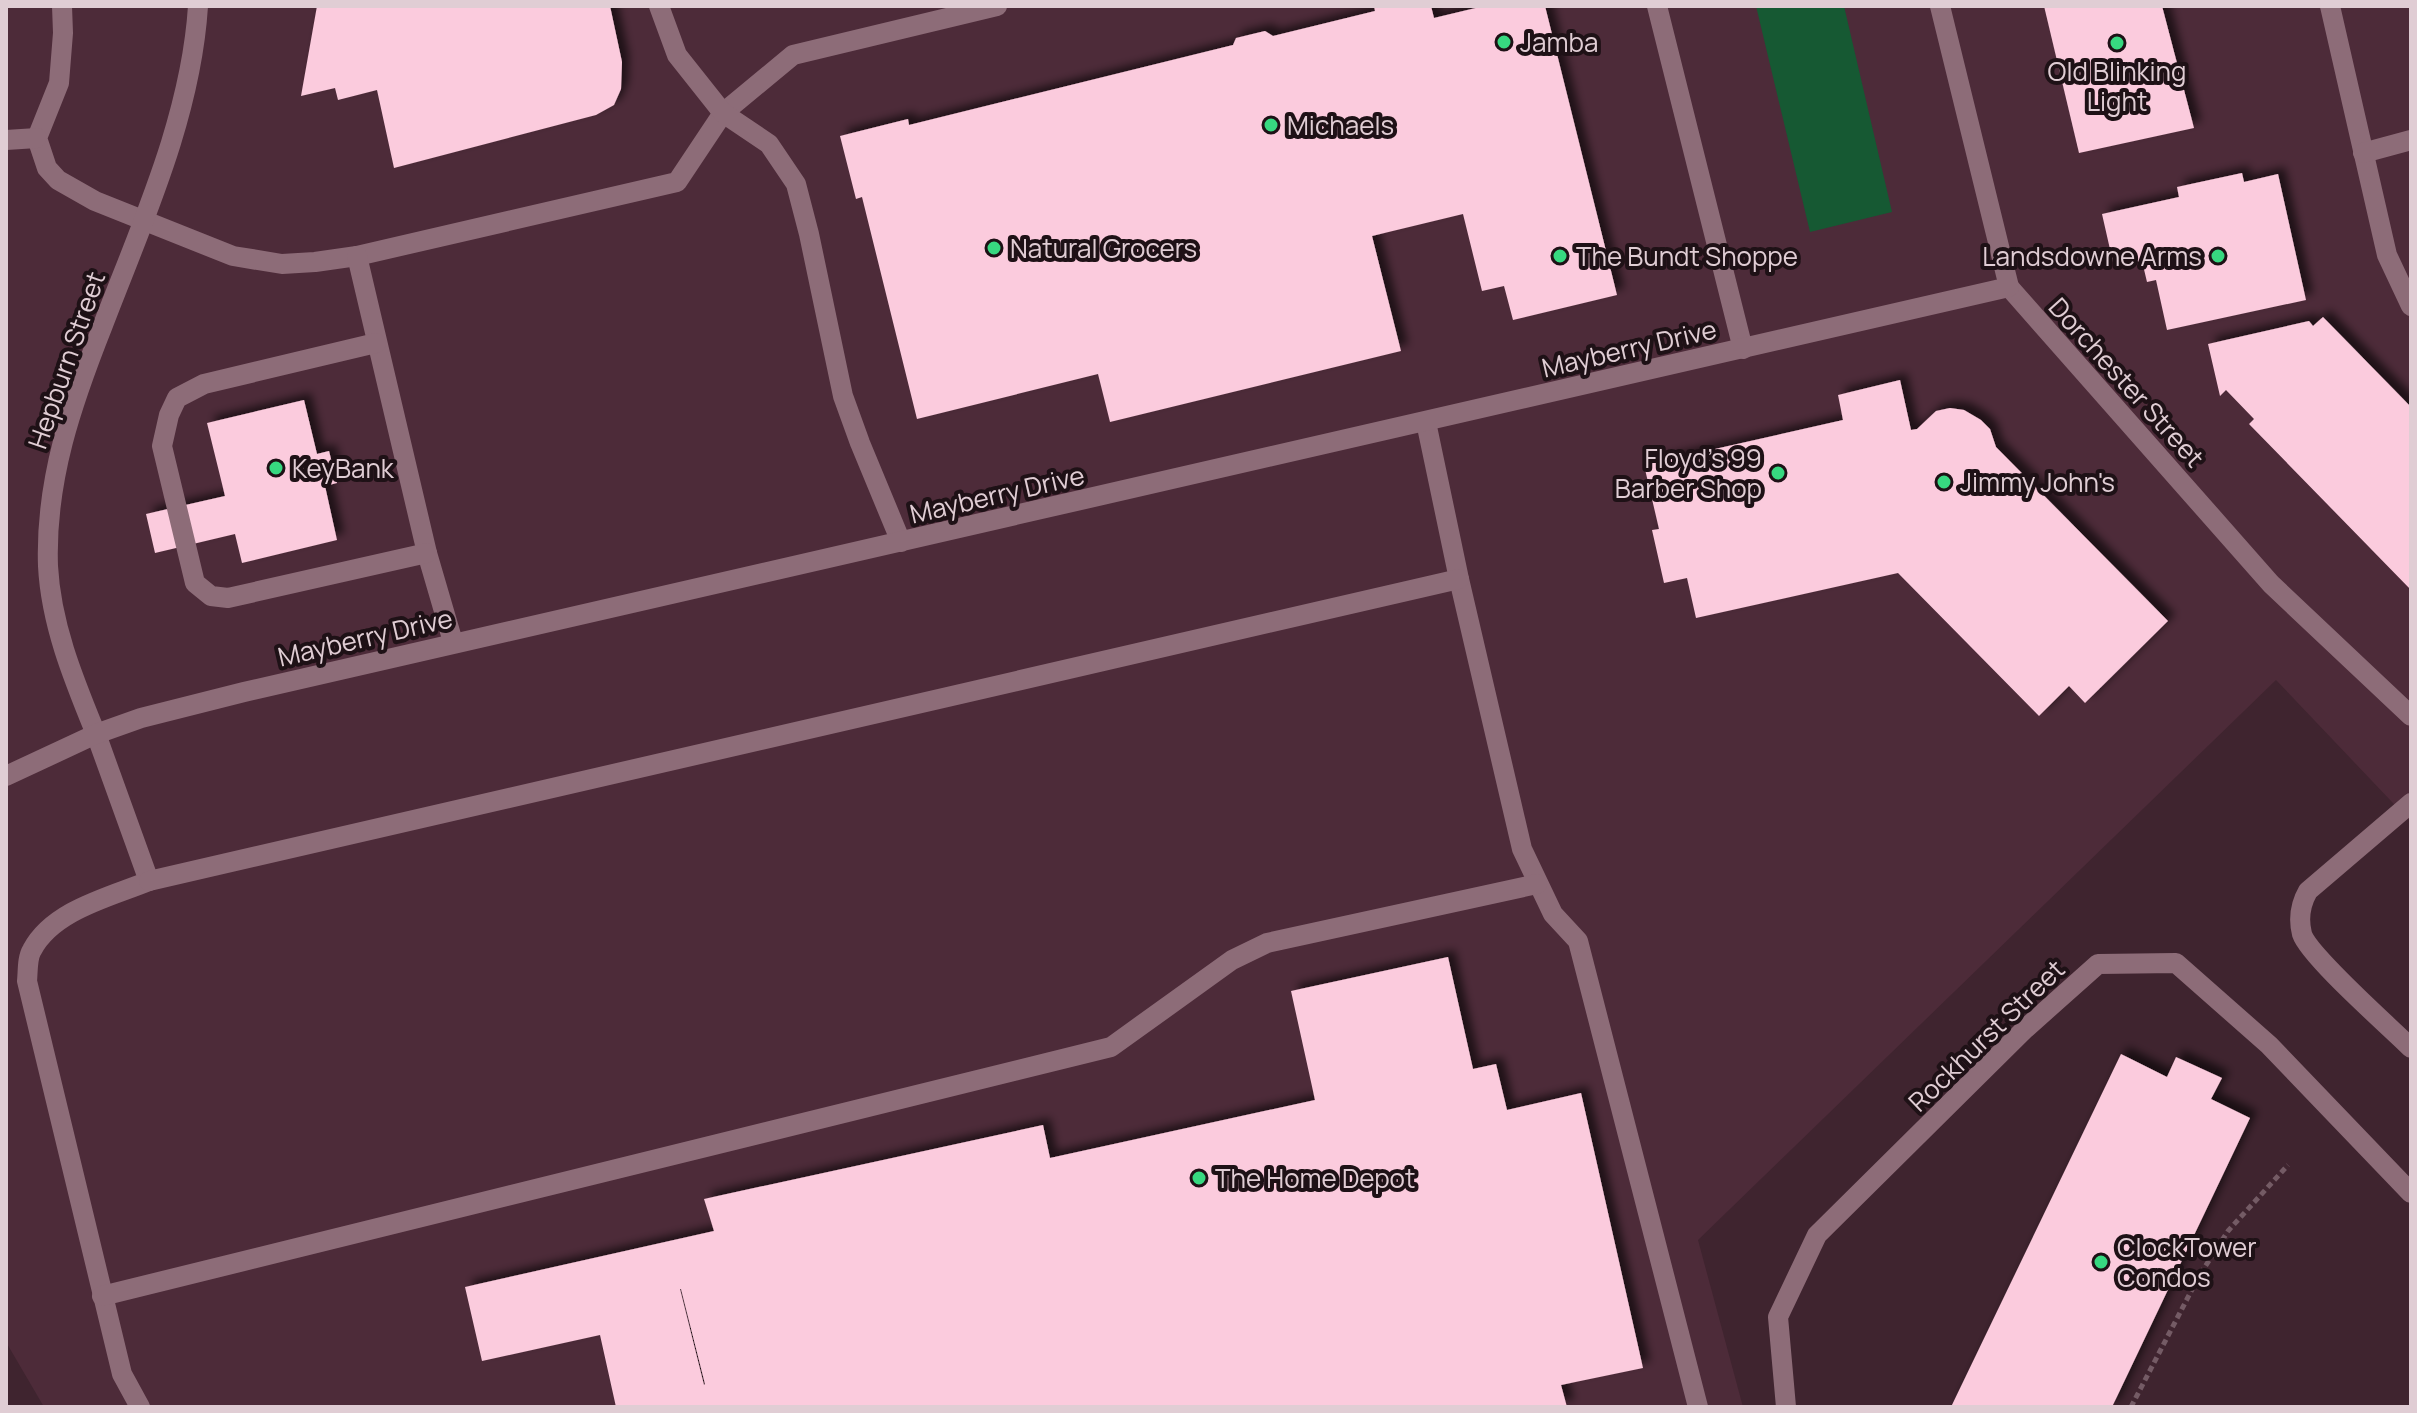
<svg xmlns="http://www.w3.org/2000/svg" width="2417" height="1413" viewBox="0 0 2417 1413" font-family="Manrope,sans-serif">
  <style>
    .built { fill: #4d2b39 }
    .green { fill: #165933 }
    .building { fill: #fbcbdd; fill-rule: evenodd; filter: url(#shadow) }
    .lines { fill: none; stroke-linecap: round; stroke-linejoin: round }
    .path { stroke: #745b65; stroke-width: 5; stroke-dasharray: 6 4; stroke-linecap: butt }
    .service { stroke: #8d6c78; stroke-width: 20 }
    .minor { stroke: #8d6c78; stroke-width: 20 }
    .poi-dot { fill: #37d880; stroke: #1e1116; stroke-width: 3 }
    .labels { text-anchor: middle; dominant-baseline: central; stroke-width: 8; stroke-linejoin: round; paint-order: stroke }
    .poi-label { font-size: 26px; fill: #e0cdd4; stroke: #1e1116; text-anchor: start }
    .street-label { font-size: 26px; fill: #e0cdd4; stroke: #1e1116 }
  </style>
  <defs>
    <filter id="shadow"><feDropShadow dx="7" dy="-7" stdDeviation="4" flood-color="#0009"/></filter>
  </defs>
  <rect width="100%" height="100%" fill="#3f242f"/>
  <path class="built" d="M6,6h2405v816l-135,-142 -578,560 45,167h-1699l-38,-65z"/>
  <path class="green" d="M1756,6h88l48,206 -82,20z"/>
  <g class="building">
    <path d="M317,6h293l12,56 -1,27 -7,16 -18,10 -202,53 -17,-78 -39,10 -3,-12 -34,8z"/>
    <path d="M1374,6h57l3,12 50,-12h61l72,289 -104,25 -9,-34 -22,5 -19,-77 -91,22 29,115 -291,71 -12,-48 -181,45 -55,-222 -6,2 -16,-63 68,-17 1,6 324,-80 3,-7 29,-7 8,5 102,-25z"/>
    <path d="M2044,6h118l32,122 -115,25z"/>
    <path d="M2242,173l2,9 34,-8 28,126 -139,30 -11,-50 -9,2 -5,-21 -28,6 -12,-53 77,-17 -2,-10z"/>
    <path d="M2323,317l88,90v183l-162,-166 5,-5 -28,-29 -6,6 -12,-52 101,-23 4,5z"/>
    <path d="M1900,380l11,50 6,-1 19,-18 14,-3 14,2 17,10 9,9 6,18 172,174 -83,82 -16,-17 -30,30 -141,-143 -202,45 -9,-40 -23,5 -12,-53 7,-1 -15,-64 199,-45 -5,-25z"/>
    <path d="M304,400l13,54 12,-3 8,32 -12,3 12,54 -95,23 -7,-29 -80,19 -9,-39 79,-18 -18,-73z"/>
    <path d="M1448,957l25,112 23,-5 11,46 74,-17 62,275 -82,17 6,22h-951l-16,-72 -118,26 -17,-74 249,-56 -10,-32 339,-74 7,33 265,-58 -24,-109zM680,1289h1l24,95 -1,1z"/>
    <path d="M2121,1054l46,23 9,-20 46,21 -11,21 39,19 -138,289h-161z"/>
  </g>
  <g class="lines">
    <path class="path" d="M2131,1407l68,-131 29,-45 60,-66"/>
    <g class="service">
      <path d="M62,6l1,27 -4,50 -22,55 10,30 11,12 37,21 138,55 49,8 33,-2 42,-6 320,-74 46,-69 70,-58 204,-49"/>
      <path d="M659,6l18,49 46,58 46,31 27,40 13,50 34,162 17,47 41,99"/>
      <path d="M2330,6l57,249 24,51"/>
      <path d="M6,140l31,-2"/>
      <path d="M2363,153l48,-13"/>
      <path d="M357,256l70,297 26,89"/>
      <path d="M2009,287l262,297 140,132"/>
      <path d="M376,343l-172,41 -27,14 -8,17 -7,31 33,137 16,13 17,2 199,-45"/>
      <path d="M1426,422l33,157 63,270 31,65 25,27 120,466"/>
      <path d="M96,734l53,147c-39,16 -96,29 -117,69 -5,8 -4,22 -5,31l95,393 18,33"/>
      <path d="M2411,803l-103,88c-8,14 -10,27 -6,43 7,22 88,93 109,114"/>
      <path d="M149,881l1310,-302"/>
      <path d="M102,1296l1009,-249 121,-87 35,-17 270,-59"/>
    </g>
    <g class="minor">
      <path d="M1657,6l86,343"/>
      <path d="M96,734c-22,-54 -45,-109 -48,-168 -3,-86 24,-163 55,-241 39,-102 88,-208 95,-319"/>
      <path d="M6,776l90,-42 45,-16 103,-26 1765,-405 -69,-281"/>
      <path d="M1786,1407l-8,-90 39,-82 208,-206 73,-65 78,-1 93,82 142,148"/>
    </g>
  </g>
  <g class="poi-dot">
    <circle cx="1504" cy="42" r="8"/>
    <circle cx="2117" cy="43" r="8"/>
    <circle cx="1271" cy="125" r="8"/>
    <circle cx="994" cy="248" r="8"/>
    <circle cx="1560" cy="256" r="8"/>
    <circle cx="2218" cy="256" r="8"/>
    <circle cx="276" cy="468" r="8"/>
    <circle cx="1778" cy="473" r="8"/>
    <circle cx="1944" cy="482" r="8"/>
    <circle cx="1199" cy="1178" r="8"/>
    <circle cx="2101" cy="1262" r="8"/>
  </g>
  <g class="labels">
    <g class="poi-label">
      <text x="1520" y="42">Jamba</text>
      <text x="2117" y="71" text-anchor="middle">Old Blinking<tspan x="2117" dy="30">Light</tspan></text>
      <text x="1287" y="125">Michaels</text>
      <text x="1010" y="248">Natural Grocers</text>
      <text x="1576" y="256">The Bundt Shoppe</text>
      <text x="2202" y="256" text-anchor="end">Landsdowne Arms</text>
      <text x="1762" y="458" text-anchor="end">Floyd's 99<tspan x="1762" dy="30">Barber Shop</tspan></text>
      <text x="292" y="468">KeyBank</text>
      <text x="1960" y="482">Jimmy John's</text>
      <text x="1215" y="1178">The Home Depot</text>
      <text x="2117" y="1247">ClockTower<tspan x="2117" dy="30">Condos</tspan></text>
    </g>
    <g class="street-label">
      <text transform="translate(1629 348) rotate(-13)">Mayberry Drive</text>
      <text transform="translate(66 360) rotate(-71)">Hepburn Street</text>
      <text transform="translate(2127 382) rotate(48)">Dorchester Street</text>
      <text transform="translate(997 494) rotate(-13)">Mayberry Drive</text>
      <text transform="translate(365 637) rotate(-13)">Mayberry Drive</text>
      <text transform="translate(1986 1035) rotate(-44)">Rockhurst Street</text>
    </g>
  </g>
  <rect width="2417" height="1413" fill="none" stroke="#e0cdd4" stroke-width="16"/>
</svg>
